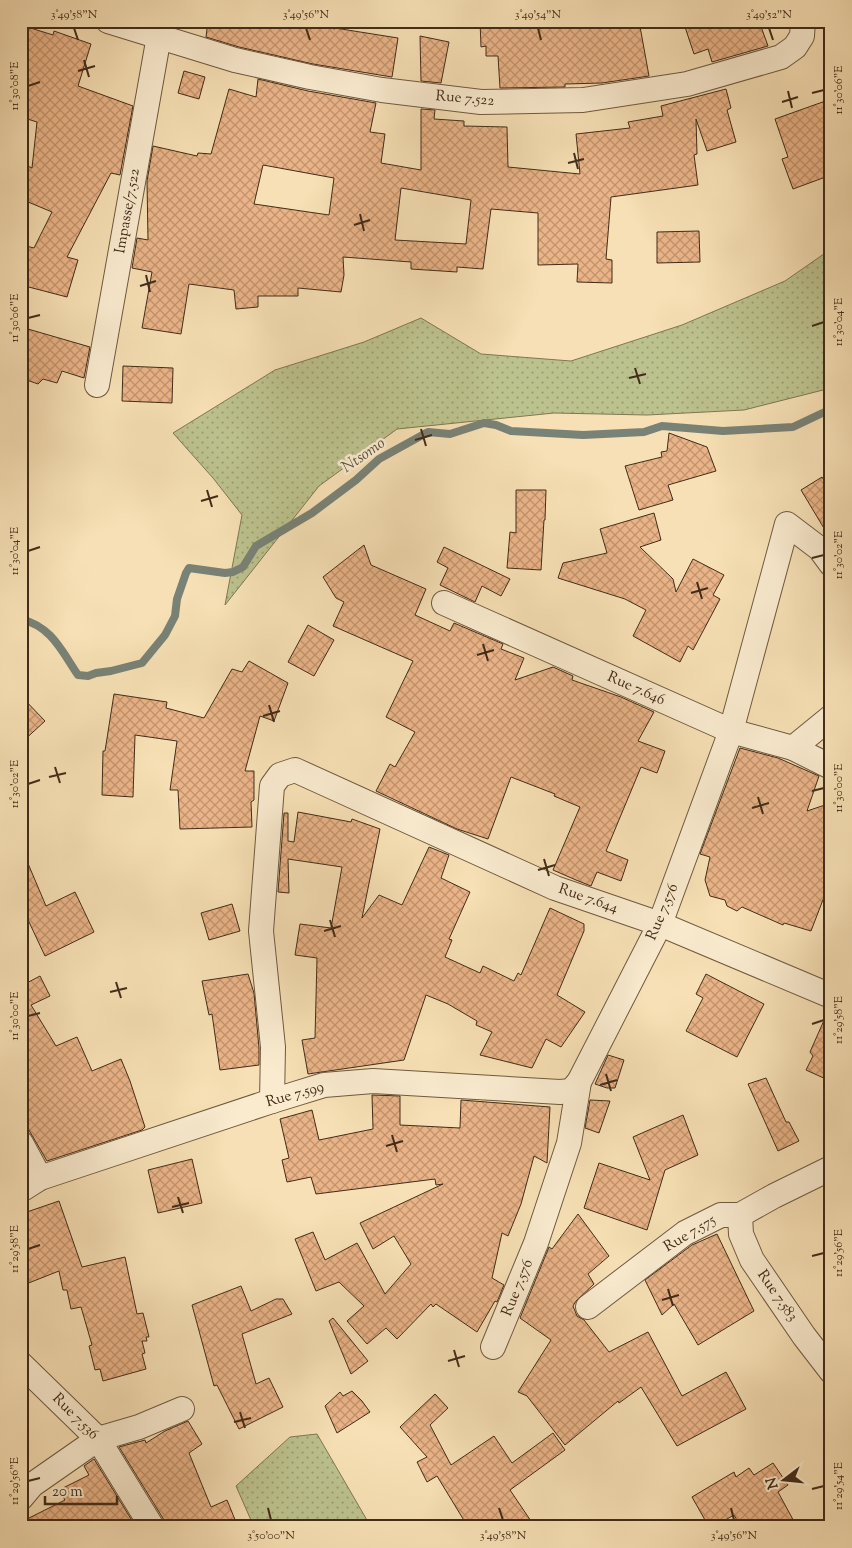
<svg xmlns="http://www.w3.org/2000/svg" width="852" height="1548" viewBox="0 0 852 1548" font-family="'Sorts Mill Goudy',serif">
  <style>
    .grass { fill: url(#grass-dots); stroke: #7f7753 }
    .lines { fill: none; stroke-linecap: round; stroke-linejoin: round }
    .stream { stroke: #798276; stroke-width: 8 }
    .building { fill: url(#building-cross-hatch); stroke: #422c18; fill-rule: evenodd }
    .minor-casing { stroke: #6f593f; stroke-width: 26 }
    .minor { stroke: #faebcf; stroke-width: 24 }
    .ticks { fill: none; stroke: #422c18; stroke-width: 2 }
    .labels { text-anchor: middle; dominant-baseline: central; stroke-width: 5; stroke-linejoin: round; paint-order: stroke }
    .street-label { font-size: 15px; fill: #422c18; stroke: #faebcf }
    .water-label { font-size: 16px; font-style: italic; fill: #59503f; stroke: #faebcf }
    .neatline { fill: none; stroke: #422c18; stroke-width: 2 }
    .ticks-label { font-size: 12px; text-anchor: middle; fill: #422c18 }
  </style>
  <defs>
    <pattern id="grass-dots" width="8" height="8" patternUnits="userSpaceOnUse" patternTransform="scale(1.25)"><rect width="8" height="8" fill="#bcc28e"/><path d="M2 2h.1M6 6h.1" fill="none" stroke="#9a9e73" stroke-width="1.8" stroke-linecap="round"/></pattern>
    <pattern id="building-cross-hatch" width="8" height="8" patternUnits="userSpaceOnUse" patternTransform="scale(1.25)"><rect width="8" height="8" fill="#ebb488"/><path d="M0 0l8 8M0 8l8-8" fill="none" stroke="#c0936e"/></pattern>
  </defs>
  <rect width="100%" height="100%" fill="#f7e0b5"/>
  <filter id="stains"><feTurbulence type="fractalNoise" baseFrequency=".004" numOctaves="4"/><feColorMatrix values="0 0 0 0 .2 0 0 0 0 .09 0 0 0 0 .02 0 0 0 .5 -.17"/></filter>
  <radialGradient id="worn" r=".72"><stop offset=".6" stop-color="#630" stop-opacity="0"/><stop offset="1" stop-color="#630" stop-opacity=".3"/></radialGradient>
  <g class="grass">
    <path d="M831,249v139l-87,22 -97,5 -93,-2 -157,16 -78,57 -94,119 17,-90 -29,-37 -40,-45 102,-63 89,-28 57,-24 60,36 90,7 111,-36 103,-44z"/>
    <path d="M317,1434l54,93h-117l-18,-41 54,-49z"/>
  </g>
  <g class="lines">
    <path class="stream" d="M21,619c31,8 40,31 57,56l10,1 8,-3 15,-2 31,-8 23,-28 10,-19 2,-17 9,-26 3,-5 36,5 8,-1 10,-5 13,-21 56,-33 44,-33 23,-21 49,-27 22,2 34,-11 12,2 15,6 72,4 61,-3 18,-6 61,5 70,-4 38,-18"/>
  </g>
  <g class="building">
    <path d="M208,21h87l40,8v-1l63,10 -6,39 -79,-13 -74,-17 -33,-10z"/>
    <path d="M480,21h159l10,55 -47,7 -37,1v3l-65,1 -2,-32h-12v-10l-5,1z"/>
    <path d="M683,21h76l9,25 -56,16 -4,-13 -14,5z"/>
    <path d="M21,25l32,10 1,-4 37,13 -13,42 55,20 -13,69 -9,-2 -44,84 11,3 -11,37 -46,-12v-21l5,-18 8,2 18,-36 -31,-13v-36l11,5 5,-46 -16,-5z"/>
    <path d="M420,36l29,6 -8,41 -20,-2z"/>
    <path d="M184,71l21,6 -6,22 -21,-6z"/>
    <path d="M258,79l50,12 68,12 -6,29 15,2 -4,29 40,7v-61l14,1 -1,9 30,2v5l43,1 1,40 72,7 -4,-40 54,-6 -2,-6 35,-6 -2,-10 65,-17 5,19 -4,2 9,32 -29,9 -11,-32 1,35 -3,1 4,30 -87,12 -5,62 6,1v23l-35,-1 1,-18 -40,1v-52l-47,-4 -8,60 -26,-2v5l-46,-3v-7l-68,-5 1,18 -3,17 -43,-4v8h-40v11l-22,2 -2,-19 -45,-6 -8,50 -39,-6 10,-56 -20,-4 5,-30 11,2 -1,-59 6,-35 44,10 1,-3 13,1 18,-65 27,8zM263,165l71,13 -5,37 -75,-11zM401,188l70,12 -5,44 -71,-4z"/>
    <path d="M831,99v76l-38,14 -11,-30 6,-2 -13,-38z"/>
    <path d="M699,231l1,31 -43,1v-31z"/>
    <path d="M21,327l69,20 -6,31 -22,-7 -5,12 -14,-4 -5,5 -17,-6z"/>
    <path d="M123,366l50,2 -1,35 -50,-2z"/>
    <path d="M669,433l38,14 9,24 -48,14 5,15 -34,10 -14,-44 37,-9 -1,-5 6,-1z"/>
    <path d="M822,477l9,15v48l-30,-50z"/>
    <path d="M516,490h30l-1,30h-1l-3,50 -34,-2 3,-36 6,1z"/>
    <path d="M654,513l7,27 -21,7 33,32 3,13 17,-33 31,16 -11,20 7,4 -27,51 -5,-4 -8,16 -47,-26 13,-26 -21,-11 -67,-21 5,-15 44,-10 -7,-24z"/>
    <path d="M364,545l7,20 55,24 -11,26 35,16 4,-8 49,21 -2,5 23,9 -9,22 38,-13 20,9 -1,4 49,17 33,15 -16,29 27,10 -8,22 -16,-6 -35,84 22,9 -7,21 -24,-9 -6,14 -15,-6 -23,-10 27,-63 -26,-11 1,-2 -44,-17 -23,62 -31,-10 -81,-38 14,-27 5,3 20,-35 -29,-15 27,-56 -80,-35 11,-24 -8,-4 -13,-21z"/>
    <path d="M444,547l66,32 -9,17 -19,-10 -7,16 -35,-17 8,-17 -11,-6z"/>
    <path d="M308,625l26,15 -20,36 -26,-14z"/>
    <path d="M249,661l39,22 -14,38 -14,-5 -15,55h9v29l-3,2 1,25 -72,2 -2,-39h-8l7,-49 -42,-6 -2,62 -31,-2 1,-44h2l9,-57 53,8 -1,6 38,10 28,-49 10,3z"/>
    <path d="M21,696l24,25 -24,22z"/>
    <path d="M740,748l38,10 41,18 -12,35 24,-8v76l-20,52 -27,-8 -1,2 -41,-18 -5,4 -10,-5 -2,-6 -15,-4 -5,-16 5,-23 -10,-3z"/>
    <path d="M298,812l53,10 1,-3 28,10 -18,89 17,-23 23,10 27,-58 20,8 -8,23 29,14 -21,47 3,1 -7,17 35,16 3,-7 31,15 4,-8 3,2 29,-67 34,16v7l-27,64 28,17 -24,35 -15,-8 -14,29 -52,-13 12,-23 -16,-7 1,-4 -29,-17 -22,-9 -22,65 -96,14 -6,-34 13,-2 2,-80 -22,-3 5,-31 31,4 11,-61 -54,-8 1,34 -11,-1 6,-79h4v28l6,1z"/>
    <path d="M21,847l25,59 29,-14 19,40 -49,24 -24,-51z"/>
    <path d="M232,904l8,27 -31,9 -8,-27z"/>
    <path d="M248,974l6,19 5,55v17l-39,5 -8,-56 -3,1 -7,-34z"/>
    <path d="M706,974l58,30 -27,53 -51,-26 17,-33 -7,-4z"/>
    <path d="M40,976l10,20 -19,9 25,41 21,-9 15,34 29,-12 9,22 15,46 -3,3 -95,31 -21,-36 3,-1 -8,-18v-120z"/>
    <path d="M829,1009h2v75l-3,-4 -22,-10 7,-14 -3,-4z"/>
    <path d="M608,1055l16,5 -9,28h-8l-12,-4z"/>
    <path d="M766,1078l20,44h3l10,19 -21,10 -30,-67z"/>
    <path d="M372,1095l28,1v29l60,3 1,-28 89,7 -3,56 -13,-7 -13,48 -13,32 -6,-3 -10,45 12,7 -7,17 -2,-1 -18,31 -41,-28 -3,3 -2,-3 -34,35 -11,-11 -19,16 -20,-23 17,-15 -25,-24 -23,9 -21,-52 18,-7 12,28 32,-17 28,51 26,-30 -17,-28 -21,13 -13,-26 83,-39 -7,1 -1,-6 -119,15 -5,-17 -24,5 -5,-22 7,-2 -9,-39 32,-9 7,30 54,-11z"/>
    <path d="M590,1100l20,1 -11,32 -14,-5z"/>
    <path d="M683,1115l15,40 -33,15 -18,60 -63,-22 15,-45 51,17 -17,-43z"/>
    <path d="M192,1159l10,44 -44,10 -10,-43z"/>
    <path d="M59,1201l23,66 43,-10 12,57 6,-1 6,24h-3l1,4h-5l3,12 -3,1 4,15 -43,12 -3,-12 -5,1 -6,-24 3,-1 -11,-38 -10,2 -4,-19h-4l-4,-19 -38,15v-72z"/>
    <path d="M578,1214l31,42 -21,18 6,10 -18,17 -3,5 4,10 7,4 25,32 39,-20 34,64 44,-24 20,37 -69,37 -36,-59 -22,16 -1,-2 -53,44 -38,-49 -9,-4 33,-52 -31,-22 29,-71 3,2z"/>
    <path d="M717,1234l37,77 -56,34 -24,-41 -12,11 -17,-35 47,-35z"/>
    <path d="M241,1286l10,25 25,-12h7l9,15 -50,20 14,50 13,-6 14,29 -44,22 -22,-44 -3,1 -22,-81z"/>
    <path d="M333,1318l35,43 -17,13 -22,-53z"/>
    <path d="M352,1391l10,10 8,11 -33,21 -12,-27 15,-14 3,4z"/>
    <path d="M435,1394l13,14 -18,17 21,40 43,-29 18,27 41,-30 12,17 -55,40 25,37h-67l-31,-51 -10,6 -10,-20 10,-5 -27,-30z"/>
    <path d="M188,1421l14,23 -13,9 22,54 16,-7 11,27h-72l-2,-7 -45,-73 26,-7 1,3 19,-12z"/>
    <path d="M94,1459l42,68h-115v-5l44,-22 -6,-10 30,-15 -5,-9z"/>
    <path d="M773,1463l15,22 -10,7 19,35h-56l-7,-12 -21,12h-4l-17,-30 42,-25 2,5 13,-9 5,7z"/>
  </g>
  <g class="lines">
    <defs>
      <g id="minor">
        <path d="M108,21l127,39 75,17 72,13 99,12 102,-2 104,-16 94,-27 14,-10 7,-11 1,-15"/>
        <path d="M97,385l62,-349"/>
        <path d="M444,603l287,128 62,17 38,19"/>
        <path d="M793,748l38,-31"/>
        <path d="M272,1101l1,-54 -12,-116 11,-145 8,-11 15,-5 260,118 105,36 171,72"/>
        <path d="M21,1143l19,35"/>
        <path d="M21,1190l19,-12 232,-77 52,-16 49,-4 187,11 11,-1 8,-9"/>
        <path d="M740,1215l1,19 11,26 52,76 27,35"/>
        <path d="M588,1307l97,-74 36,-18h19l34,-19 57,-28"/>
        <path d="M493,1347l43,-104 33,-100 10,-61 81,-158 71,-193 56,-207 33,25 11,15"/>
        <path d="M21,1364l77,75 54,88"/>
        <path d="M21,1498l11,-13 66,-46 41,-12 43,-18"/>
      </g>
    </defs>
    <use href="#minor" class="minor-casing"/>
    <use href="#minor" class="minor"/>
  </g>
  <path class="ticks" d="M74,28l4,12M306,28l4,12M538,28l3,12M769,28l4,12M84,60l5,17M78,71l17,-5M28,86l12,-4M788,91l4,17M812,93l12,-3M782,102l16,-5M574,153l4,16M568,163l16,-4M360,214l4,17M354,225l16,-5M146,275l4,17M140,286l16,-5M28,318l12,-3M812,326l12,-4M635,368l5,16M629,378l17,-4M421,429l5,17M415,440l17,-5M207,490l5,17M201,501l17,-5M28,551l12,-4M812,558l12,-3M697,582l5,17M691,593l17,-5M483,644l5,17M477,655l17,-5M269,705l5,17M263,716l17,-5M55,767l5,16M49,777l17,-4M28,784l12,-4M812,791l12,-3M758,797l5,17M752,808l17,-5M544,859l5,17M538,870l17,-5M330,920l5,17M324,931l17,-5M116,982l5,16M110,992l17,-4M28,1016l12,-3M812,1024l12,-4M606,1074l5,17M600,1085l17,-5M392,1135l5,17M386,1146l17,-5M178,1197l5,16M172,1207l17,-4M28,1249l12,-4M812,1256l12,-3M668,1289l5,17M662,1300l17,-5M454,1350l5,17M448,1361l17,-5M240,1412l5,16M234,1422l17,-4M28,1481l12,-3M812,1489l12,-3M268,1508l3,12M499,1508l4,12M731,1508l3,12"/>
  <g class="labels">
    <g class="street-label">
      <text transform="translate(465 99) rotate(5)">Rue 7.522</text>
      <text transform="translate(128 211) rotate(-80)">Impasse/7.522</text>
      <text transform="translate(636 689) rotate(24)">Rue 7.646</text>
      <text transform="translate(588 899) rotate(19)">Rue 7.644</text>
      <text transform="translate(663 912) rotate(-67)">Rue 7.576</text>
      <text transform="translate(295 1095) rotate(-16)">Rue 7.599</text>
      <text transform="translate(690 1234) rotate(-31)">Rue 7.575</text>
      <text transform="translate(518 1288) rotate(-68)">Rue 7.576</text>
      <text transform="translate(777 1296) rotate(55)">Rue 7.583</text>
      <text transform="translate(75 1417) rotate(45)">Rue 7.536</text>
    </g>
    <g class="water-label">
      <text transform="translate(364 456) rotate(-35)">Ntsomo</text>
    </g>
  </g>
  <rect width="852" height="1548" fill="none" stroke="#f7e0b5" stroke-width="55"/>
  <g transform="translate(784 1480) rotate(254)" stroke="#faebcf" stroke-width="4" paint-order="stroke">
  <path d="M0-4L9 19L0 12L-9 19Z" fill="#422c18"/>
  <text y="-8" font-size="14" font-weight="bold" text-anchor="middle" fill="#422c18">N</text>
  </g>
  <path d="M45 1496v8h72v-8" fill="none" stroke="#422c18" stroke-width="2.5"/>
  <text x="52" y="1496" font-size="15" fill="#422c18" stroke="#faebcf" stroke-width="4" paint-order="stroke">20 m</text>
  <rect x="28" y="28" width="796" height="1492" class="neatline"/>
  <g class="ticks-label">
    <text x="74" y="18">3°49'58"N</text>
    <text x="306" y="18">3°49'56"N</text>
    <text x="538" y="18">3°49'54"N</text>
    <text x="769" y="18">3°49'52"N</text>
    <text transform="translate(14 86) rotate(-90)" y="4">11°30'08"E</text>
    <text transform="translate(838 90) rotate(-90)" y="4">11°30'06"E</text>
    <text transform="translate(14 318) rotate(-90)" y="4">11°30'06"E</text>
    <text transform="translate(838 322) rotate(-90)" y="4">11°30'04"E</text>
    <text transform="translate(14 551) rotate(-90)" y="4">11°30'04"E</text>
    <text transform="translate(838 555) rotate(-90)" y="4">11°30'02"E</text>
    <text transform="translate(14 784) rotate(-90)" y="4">11°30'02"E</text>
    <text transform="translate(838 788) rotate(-90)" y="4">11°30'00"E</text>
    <text transform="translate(14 1016) rotate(-90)" y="4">11°30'00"E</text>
    <text transform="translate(838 1020) rotate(-90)" y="4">11°29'58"E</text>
    <text transform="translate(14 1249) rotate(-90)" y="4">11°29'58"E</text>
    <text transform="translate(838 1253) rotate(-90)" y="4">11°29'56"E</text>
    <text transform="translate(14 1481) rotate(-90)" y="4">11°29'56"E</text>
    <text transform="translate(838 1486) rotate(-90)" y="4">11°29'54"E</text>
    <text x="271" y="1539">3°50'00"N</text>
    <text x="503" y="1539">3°49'58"N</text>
    <text x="734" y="1539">3°49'56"N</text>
  </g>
  <rect width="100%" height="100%" filter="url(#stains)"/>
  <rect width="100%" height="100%" fill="url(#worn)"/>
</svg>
